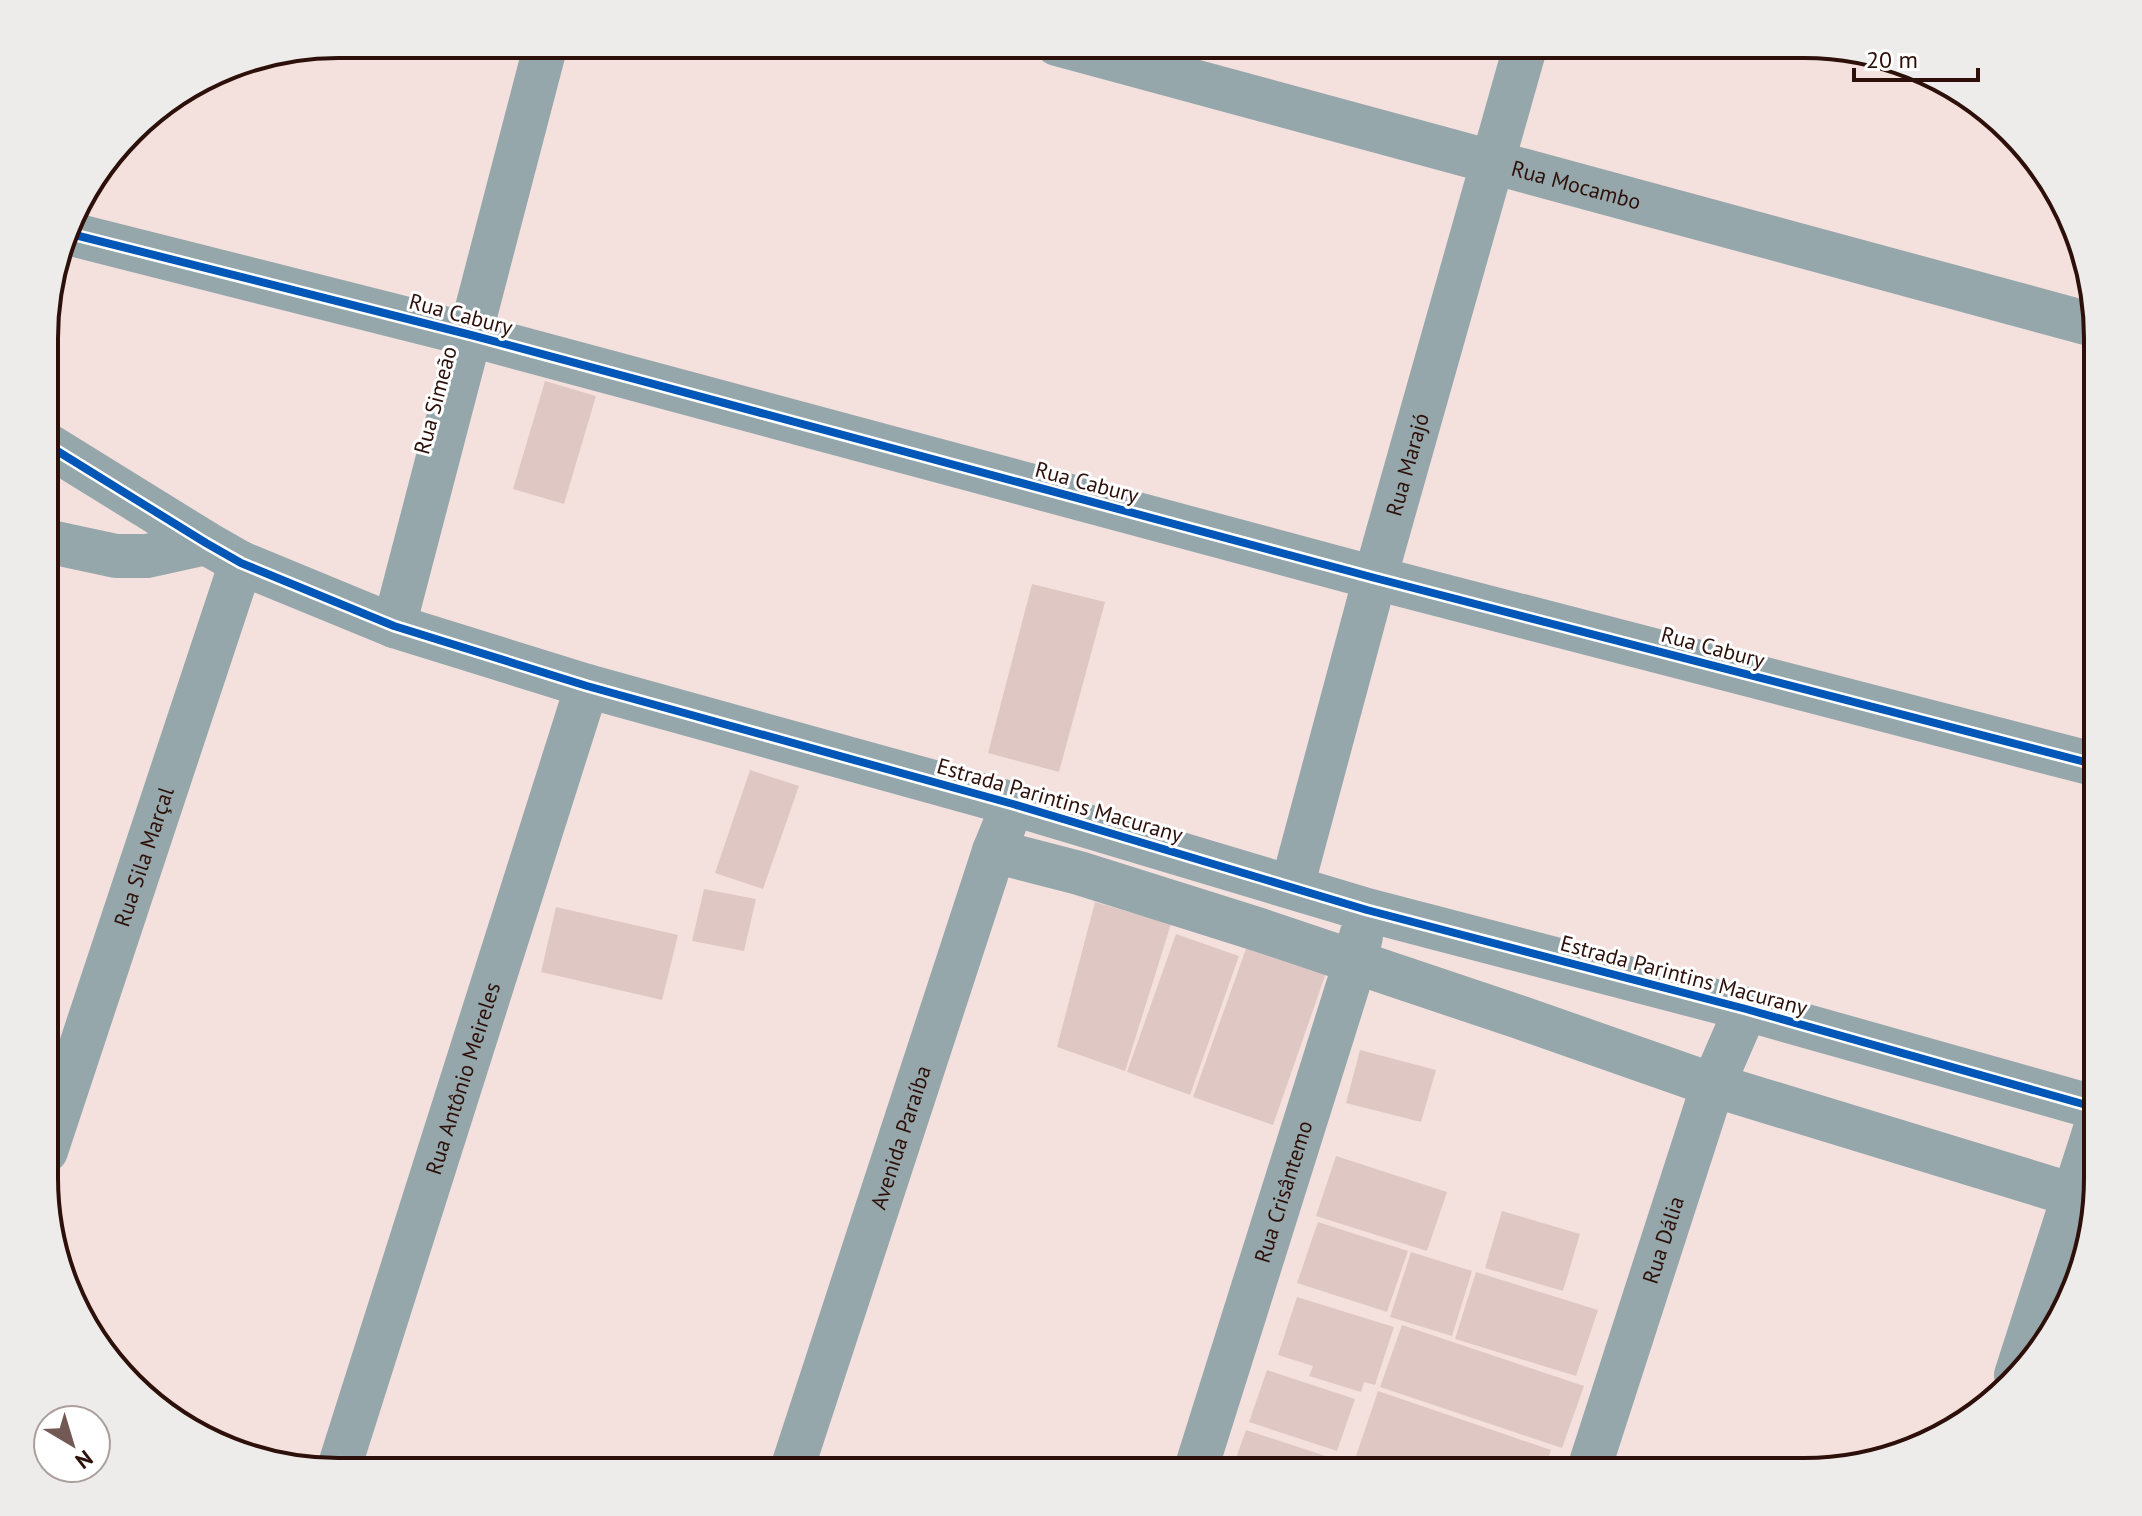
<svg xmlns="http://www.w3.org/2000/svg" width="2142" height="1516" viewBox="0 0 2142 1516" font-family="'PT Sans',sans-serif">
  <style>
    .building { fill: #dfc8c4 }
    .lines { fill: none; stroke-linecap: round; stroke-linejoin: round }
    .minor { stroke: #96a7ab; stroke-width: 44 }
    .cycleway-casing { stroke: #fff; stroke-width: 13 }
    .cycleway { stroke: #0057b8; stroke-width: 8 }
    .labels { text-anchor: middle; dominant-baseline: central; stroke-width: 6; stroke-linejoin: round; paint-order: stroke }
    .street-label { font-size: 22px; fill: #2e100a; stroke: #fff }
    .rim { fill: none; stroke: #2e100a; stroke-width: 4 }
  </style>
  <rect width="100%" height="100%" fill="#f4e1de"/>
  <g class="building">
    <path d="M545,381l51,15 -32,108 -51,-15z"/>
    <path d="M1032,584l73,18 -46,170 -71,-19z"/>
    <path d="M750,770l49,16 -36,103 -48,-16z"/>
    <path d="M704,889l52,10 -12,52 -52,-10z"/>
    <path d="M1095,902l76,22 -46,147 -68,-24z"/>
    <path d="M556,907l122,28 -16,65 -121,-28z"/>
    <path d="M1176,934l63,22 -49,139 -63,-23z"/>
    <path d="M1247,946l79,27 -53,152 -80,-28z"/>
    <path d="M1360,1050l76,20 -15,52 -75,-19z"/>
    <path d="M1336,1156l111,36 -20,59 -111,-35z"/>
    <path d="M1502,1211l78,23 -17,57 -78,-23z"/>
    <path d="M1318,1222l90,29 -21,61 -90,-29z"/>
    <path d="M1411,1252l61,19 -20,65 -62,-19z"/>
    <path d="M1476,1272l122,38 -22,66 -121,-37z"/>
    <path d="M1297,1297l97,30 -19,58 -11,-3 -3,10 -52,-16 4,-10 -35,-11z"/>
    <path d="M1402,1325l182,61 -22,62 -182,-61z"/>
    <path d="M1267,1370l88,29 -18,52 -88,-29z"/>
    <path d="M1378,1391l173,59 -7,22h-152l-37,-13z"/>
    <path d="M1246,1430l95,31 -4,11h-106z"/>
  </g>
  <g class="lines">
    <g class="minor">
      <path id="s1" d="M1057,44l1040,282"/>
      <path d="M67,233l404,102 904,243 722,187"/>
      <path d="M46,444l160,99 35,20 153,63 193,60 426,118 354,106 379,99 351,99"/>
      <path d="M46,541l70,15h31l59,-13"/>
      <path d="M394,626l152,-582"/>
      <path d="M994,851l85,22 181,57 256,86 197,69 383,117"/>
      <path id="s2" d="M1292,887l83,-309 151,-534"/>
      <path id="s3" d="M46,1151l195,-588"/>
      <path d="M2016,1375l81,-252"/>
      <path id="s4" d="M338,1471l249,-785"/>
      <path id="s5" d="M791,1472l203,-621 11,-27"/>
      <path id="s6" d="M1195,1472l160,-509 6,-27"/>
      <path id="s7" d="M1588,1472l125,-387 33,-76"/>
    </g>
    <defs>
      <g id="cycleway">
        <path d="M67,233l404,102 904,243 722,187"/>
        <path d="M46,444l160,99 35,20 153,63 193,60 426,118 354,106 379,99 351,99"/>
      </g>
    </defs>
    <use href="#cycleway" class="cycleway-casing"/>
    <use href="#cycleway" class="cycleway"/>
  </g>
  <g class="labels">
    <g class="street-label">
      <text stroke="none"><textPath href="#s1" startOffset="538">Rua Mocambo</textPath></text>
      <text transform="translate(461 314) rotate(15)">Rua Cabury</text>
      <text transform="translate(435 400) rotate(-75)">Rua Simeão</text>
      <text stroke="none"><textPath href="#s2" startOffset="438">Rua Marajó</textPath></text>
      <text transform="translate(1087 482) rotate(15)">Rua Cabury</text>
      <text transform="translate(1713 647) rotate(15)">Rua Cabury</text>
      <text transform="translate(1060 800) rotate(16)">Estrada Parintins Macurany</text>
      <text stroke="none"><textPath href="#s3" startOffset="310">Rua Sila Marçal</textPath></text>
      <text transform="translate(1684 975) rotate(15)">Estrada Parintins Macurany</text>
      <text stroke="none"><textPath href="#s4" startOffset="412">Rua Antônio Meireles</textPath></text>
      <text stroke="none"><textPath href="#s5" startOffset="352">Avenida Paraíba</textPath></text>
      <text stroke="none"><textPath href="#s6" startOffset="294">Rua Crisântemo</textPath></text>
      <text stroke="none"><textPath href="#s7" startOffset="244">Rua Dália</textPath></text>
    </g>
  </g>
  <path d="M0 0H2142V1516H0ZM338 58H1804A280 280 0 0 1 2084 338V1178A280 280 0 0 1 1804 1458H338A280 280 0 0 1 58 1178V338A280 280 0 0 1 338 58Z" fill="#eeeceb" fill-rule="evenodd"/>
  <path class="rim" d="M338 58H1804A280 280 0 0 1 2084 338V1178A280 280 0 0 1 1804 1458H338A280 280 0 0 1 58 1178V338A280 280 0 0 1 338 58Z"/>
  <g transform="translate(72 1444) rotate(142)"><circle r="38" fill="#ffffff" stroke="#ab9f9d" stroke-width="2"/>
  <path d="M0-6L14 30L0 20L-14 30Z" fill="#735954"/>
  <text y="-12" font-size="22" font-weight="bold" text-anchor="middle" fill="#2e100a">N</text>
  </g>
  <path d="M1854 68v12h124v-12" fill="none" stroke="#2e100a" stroke-width="4"/>
  <text x="1866" y="68" font-size="24" fill="#2e100a" stroke="#ffffff" stroke-width="6" paint-order="stroke">20 m</text>
</svg>
